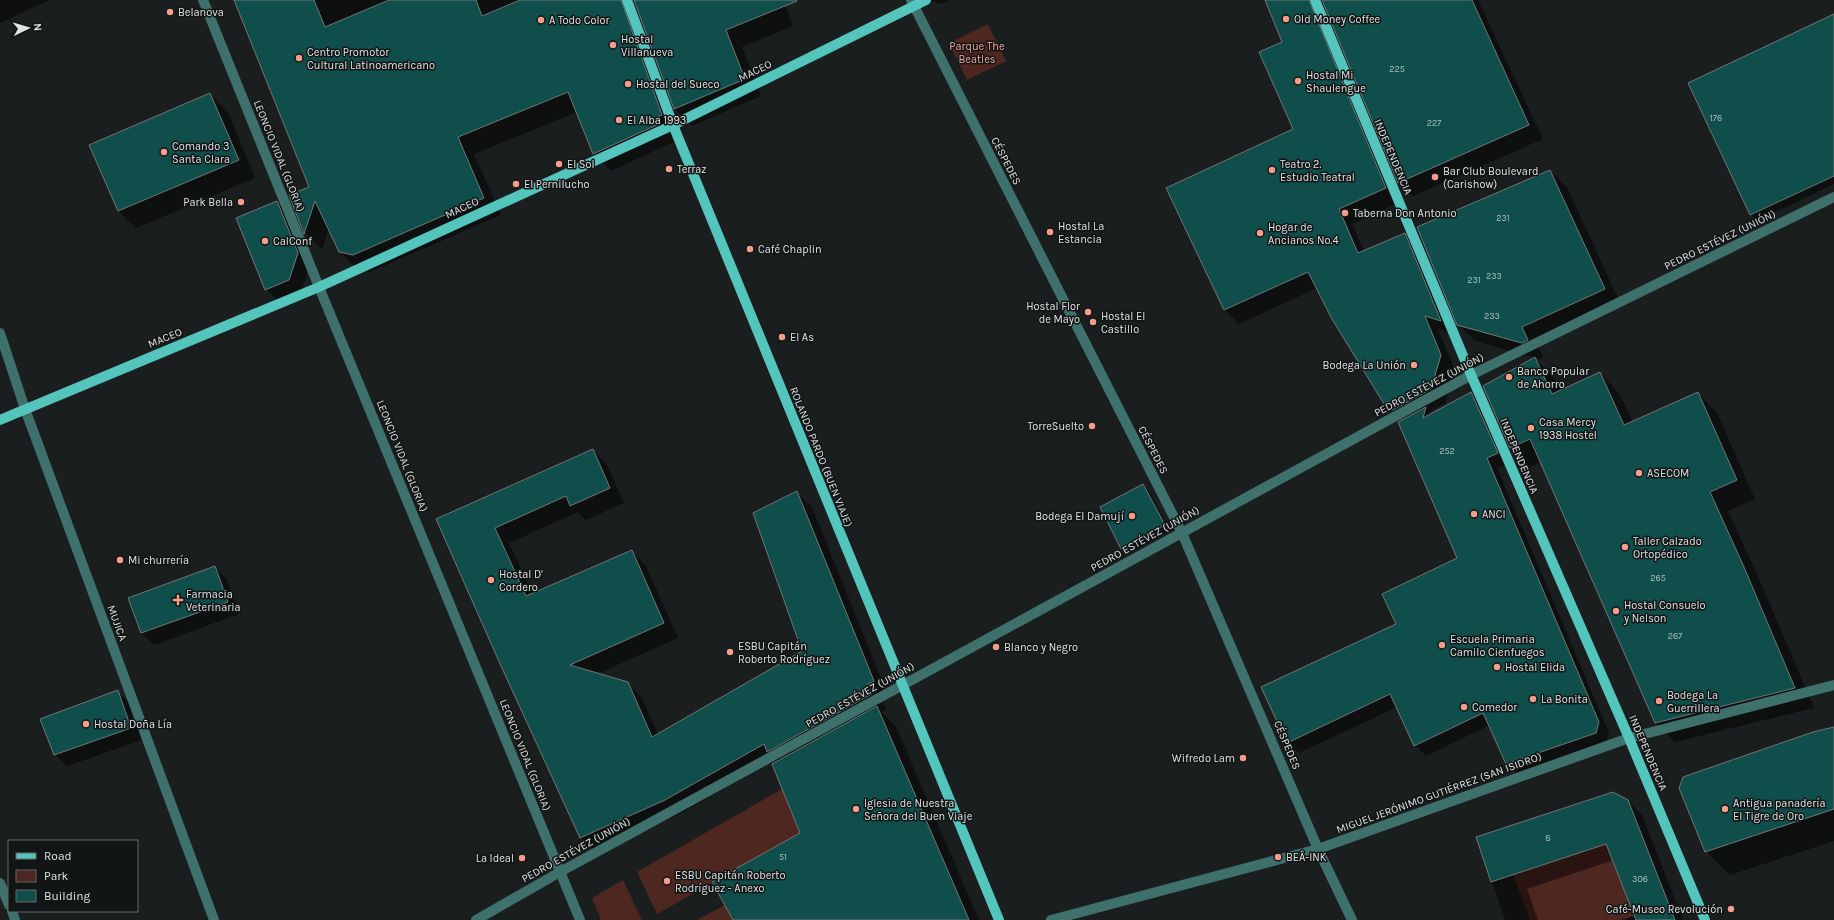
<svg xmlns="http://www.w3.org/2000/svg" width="1834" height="920" viewBox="0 0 1834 920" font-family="Karla,sans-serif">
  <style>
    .green { fill: #4d2720 }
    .shadow { fill: #0007 }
    .building { fill: #0f4e4a; stroke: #717675 }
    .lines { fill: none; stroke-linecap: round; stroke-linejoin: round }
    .minor { stroke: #3e706c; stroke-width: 10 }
    .major { stroke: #54c5bd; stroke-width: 10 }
    .poi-dot { fill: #f49d8c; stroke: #121515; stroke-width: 1.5 }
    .labels { text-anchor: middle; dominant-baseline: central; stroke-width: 3; stroke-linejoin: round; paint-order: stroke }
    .number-label { font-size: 9px; fill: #acbebd }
    .poi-label { font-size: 11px; fill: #e1e4e3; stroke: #121515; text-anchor: start }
    .park-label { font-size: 11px; fill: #f5ab9c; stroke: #121515 }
    .street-label { font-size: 11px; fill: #e1e4e3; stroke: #121515 }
  </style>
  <rect width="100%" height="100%" fill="#1b1e1e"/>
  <g class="green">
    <path d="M988,24l18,37 -39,19 -18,-37z"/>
    <path d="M782,789l18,44 -143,81 -20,-42z"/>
    <path d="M1606,844l29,71 -14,5h-91l-17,-46z"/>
    <path d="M623,880l19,40h-41l-9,-22z"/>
    <path d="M725,905l8,15h-36z"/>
  </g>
  <g class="shadow">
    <path d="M0,0h50l-50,23z"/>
    <path d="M235,0h548l10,26 -51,21 19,49 -69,30 -17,-17 -36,-99 -2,10 39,121 -65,30 -17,-17 -17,-42 -103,42 27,61 -131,57 -13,-3 -17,-17 -11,-24 -7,21 -17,-16 -15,-37 20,-8z"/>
    <path d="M927,0h23l-8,4z"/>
    <path d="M1266,0h212l65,139 -130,57 -14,-14 -72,-173 -4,1 77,192 -48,22 12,27 41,-17 14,14 35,86 -16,-5 17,41 -10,33 -16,9 3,2 39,-21 11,11 26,60 -11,4 112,265 -3,10 -88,31 -11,-10 -17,-39 -64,31 -11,-11 -18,-38 -98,46 -11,-10 -26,-55 136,-64 61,-66 -55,-138 -19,-17 -68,-115 -78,36 -14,-14 -57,-122 126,-59 -10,-86z"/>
    <path d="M1834,15v169l-77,37 -6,-6 -61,-132z"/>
    <path d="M210,94l18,18 27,66 -119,50 -18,-17 -27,-66z"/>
    <path d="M1550,171l17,16 54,118 -84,39 6,13 -3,2 -65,-18 -17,-17z"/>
    <path d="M277,202l12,12 21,51 -9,27 -23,9 -12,-12z"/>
    <path d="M1535,358l19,20 7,13 39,-18 19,20 14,29 65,-29 19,20 38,86 -27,12 35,77 51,120 -139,34 -19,-19 -115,-261 -11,5 -19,-20z"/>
    <path d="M593,450l14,15 17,38 -38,17 -8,-8 -69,31 24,51 99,-43 14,15 32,72 -81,36 30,9 15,15 16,36 146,-83 -7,-158 15,14 76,189 -6,3 4,10 -5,3 15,15 83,193h-245l67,-87 -23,-71 -2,-3 -96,55 -84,38 -15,-14 -80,-173 -63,-145z"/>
    <path d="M1143,485l6,6 21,40 -42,23 -6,-6z"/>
    <path d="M215,568l12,11 12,35 -85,31 -12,-12 -12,-34z"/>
    <path d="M118,692l12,12 12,36 -75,26 -12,-12z"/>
    <path d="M1834,728v113l-104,34 -24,-24z"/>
    <path d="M1627,800l15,15 41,105h-59l12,-4 -22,-56 -87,29 11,31h-33l-28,-82z"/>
  </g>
  <g class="building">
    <path d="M234,0h80l11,27 64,-27h87l6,16 38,-16h101l41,115 -5,2 2,7 -66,30 -25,-62 -110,45 26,61 -131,57 -14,-3 -24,-51 -11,33 -15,-39 20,-8z"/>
    <path d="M634,0h162l1,1 -71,29 19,49 -71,30z"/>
    <path d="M1265,0h44l77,188 -47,21 19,44 47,-20 36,88 -16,-5 16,39 -10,34 -38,21 -4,-9 -5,3 -52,-85 -24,-47 -84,38 -58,-122 127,-59 -34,-77 23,-10z"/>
    <path d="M1322,0h150l57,125 -131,58z"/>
    <path d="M1834,14v162l-84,39 -62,-132z"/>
    <path d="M210,93l29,67 -121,51 -29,-66z"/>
    <path d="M1550,170l55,119 -83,38 6,13 -6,3 -65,-18 -40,-98z"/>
    <path d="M277,201l21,52 -9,27 -24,10 -29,-72z"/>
    <path d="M1535,357l17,37 48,-22 24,53 74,-33 39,88 -27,12 34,75 51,121 -140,35 -125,-284 -20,9 -27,-62z"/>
    <path d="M1471,392l27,61 -11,5 112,264 -3,11 -90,31 -23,-51 -69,33 -24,-52 -103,49 -26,-56 135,-63 -14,-30 75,-36 -59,-136 28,-15 -3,11z"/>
    <path d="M593,449l17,39 -40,18 -4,-10 -71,32 31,68 106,-46 32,73 -94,42 58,17 24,55 150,-86 -49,-138 44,-22 77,190 -6,3 4,10 -105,58 -3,-8 -99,56 -85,38 -79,-172 -65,-147z"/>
    <path d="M1143,484l22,41 -44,24 -21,-42z"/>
    <path d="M215,566l13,36 -87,31 -13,-35z"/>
    <path d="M118,690l13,38 -77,27 -14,-36z"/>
    <path d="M877,706l92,214h-236l-21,-38 88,-49 -28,-69z"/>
    <path d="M1834,727v82l-129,43 -26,-64 4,-11 130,-45z"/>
    <path d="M1613,792l15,8 47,120h-39l-30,-76 -115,38 -15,-45z"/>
  </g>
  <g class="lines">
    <g class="minor">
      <path d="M203,0l116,287 261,633"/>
      <path d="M911,0l271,533 136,316 34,71"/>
      <path d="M0,333l25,76 189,511"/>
      <path d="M0,883l9,22"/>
      <path d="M12,911l3,9"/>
      <path d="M476,920l84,-48 911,-497 363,-178"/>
      <path d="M1051,920l267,-71 311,-111 205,-53"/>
    </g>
    <g class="major">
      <path d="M627,0l46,125 326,795"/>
      <path d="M1315,0l156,375 158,363 76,182"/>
      <path d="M0,420l319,-133 354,-162 253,-125"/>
    </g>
  </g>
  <g class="poi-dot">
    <circle cx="170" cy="12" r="4"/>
    <circle cx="1286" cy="19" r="4"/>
    <circle cx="541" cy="20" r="4"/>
    <circle cx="613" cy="45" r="4"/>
    <circle cx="299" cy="58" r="4"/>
    <circle cx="1298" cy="81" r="4"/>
    <circle cx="628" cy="84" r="4"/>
    <circle cx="619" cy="120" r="4"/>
    <circle cx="164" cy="152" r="4"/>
    <circle cx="559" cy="164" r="4"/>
    <circle cx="669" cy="169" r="4"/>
    <circle cx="1272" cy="170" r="4"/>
    <circle cx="1435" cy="177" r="4"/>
    <circle cx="516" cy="184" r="4"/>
    <circle cx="241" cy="202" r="4"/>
    <circle cx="1345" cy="213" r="4"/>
    <circle cx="1050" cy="232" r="4"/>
    <circle cx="1260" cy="233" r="4"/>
    <circle cx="265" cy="241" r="4"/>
    <circle cx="750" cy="249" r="4"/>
    <circle cx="1088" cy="312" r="4"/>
    <circle cx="1093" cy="322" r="4"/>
    <circle cx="782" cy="337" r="4"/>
    <circle cx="1414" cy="365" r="4"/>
    <circle cx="1509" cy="377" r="4"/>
    <circle cx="1092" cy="426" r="4"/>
    <circle cx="1531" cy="428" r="4"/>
    <circle cx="1639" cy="473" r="4"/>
    <circle cx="1474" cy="514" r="4"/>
    <circle cx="1132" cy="516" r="4"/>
    <circle cx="1625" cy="547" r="4"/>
    <circle cx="120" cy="560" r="4"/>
    <circle cx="491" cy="580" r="4"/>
    <path d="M176 594h4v4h4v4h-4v4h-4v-4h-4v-4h4z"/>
    <circle cx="1616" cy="611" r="4"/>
    <circle cx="1442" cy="645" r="4"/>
    <circle cx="996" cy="647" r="4"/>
    <circle cx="730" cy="652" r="4"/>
    <circle cx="1497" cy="667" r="4"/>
    <circle cx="1533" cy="699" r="4"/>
    <circle cx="1659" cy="701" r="4"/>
    <circle cx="1464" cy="707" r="4"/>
    <circle cx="86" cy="724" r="4"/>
    <circle cx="1243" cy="758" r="4"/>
    <circle cx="856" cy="809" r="4"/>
    <circle cx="1725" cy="809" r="4"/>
    <circle cx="1278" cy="857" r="4"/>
    <circle cx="522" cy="858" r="4"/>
    <circle cx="667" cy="881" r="4"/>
    <circle cx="1731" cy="909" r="4"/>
  </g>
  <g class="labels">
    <g class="number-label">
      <text x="1397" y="69">225</text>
      <text x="1716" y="118">176</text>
      <text x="1434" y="123">227</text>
      <text x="1503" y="218">231</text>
      <text x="1494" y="276">233</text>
      <text x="1474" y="280">231</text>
      <text x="1492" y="316">233</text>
      <text x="1447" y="451">252</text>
      <text x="1658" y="578">265</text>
      <text x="1675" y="636">267</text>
      <text x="1548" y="838">8</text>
      <text x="783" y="857">51</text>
      <text x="1640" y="879">306</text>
    </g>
    <g class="poi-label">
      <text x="178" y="12">Belanova</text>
      <text x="1294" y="19">Old Money Coffee</text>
      <text x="549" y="20">A Todo Color</text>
      <text x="621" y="39">Hostal<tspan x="621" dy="13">Villanueva</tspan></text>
      <text x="307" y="52">Centro Promotor<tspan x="307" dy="13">Cultural Latinoamericano</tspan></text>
      <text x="1306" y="75">Hostal Mi<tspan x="1306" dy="13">Shaulengue</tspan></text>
      <text x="636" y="84">Hostal del Sueco</text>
      <text x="627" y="120">El Alba 1993</text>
      <text x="172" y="146">Comando 3<tspan x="172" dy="13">Santa Clara</tspan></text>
      <text x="567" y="164">El Sol</text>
      <text x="1280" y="164">Teatro 2.<tspan x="1280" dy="13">Estudio Teatral</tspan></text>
      <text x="677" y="169">Terraz</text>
      <text x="1443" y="171">Bar Club Boulevard<tspan x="1443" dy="13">(Carishow)</tspan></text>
      <text x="524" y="184">El Pernilucho</text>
      <text x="233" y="202" text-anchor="end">Park Bella</text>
      <text x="1353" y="213">Taberna Don Antonio</text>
      <text x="1058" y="226">Hostal La<tspan x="1058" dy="13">Estancia</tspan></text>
      <text x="1268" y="227">Hogar de<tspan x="1268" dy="13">Ancianos No.4</tspan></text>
      <text x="273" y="241">CalConf</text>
      <text x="758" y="249">Café Chaplin</text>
      <text x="1080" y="306" text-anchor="end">Hostal Flor<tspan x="1080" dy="13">de Mayo</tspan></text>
      <text x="1101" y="316">Hostal El<tspan x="1101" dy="13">Castillo</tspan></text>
      <text x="790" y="337">El As</text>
      <text x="1406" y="365" text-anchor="end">Bodega La Unión</text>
      <text x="1517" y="371">Banco Popular<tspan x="1517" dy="13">de Ahorro</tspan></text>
      <text x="1539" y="422">Casa Mercy<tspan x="1539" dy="13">1938 Hostel</tspan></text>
      <text x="1084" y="426" text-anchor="end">TorreSuelto</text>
      <text x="1647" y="473">ASECOM</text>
      <text x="1482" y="514">ANCI</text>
      <text x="1124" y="516" text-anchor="end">Bodega El Damují</text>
      <text x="1633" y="541">Taller Calzado<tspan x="1633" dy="13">Ortopédico</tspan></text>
      <text x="128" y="560">Mi churrería</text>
      <text x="499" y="574">Hostal D'<tspan x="499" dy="13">Cordero</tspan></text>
      <text x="186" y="594">Farmacia<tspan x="186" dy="13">Veterinaria</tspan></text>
      <text x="1624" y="605">Hostal Consuelo<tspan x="1624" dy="13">y Nelson</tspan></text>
      <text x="1450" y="639">Escuela Primaria<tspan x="1450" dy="13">Camilo Cienfuegos</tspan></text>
      <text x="738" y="646">ESBU Capitán<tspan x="738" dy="13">Roberto Rodríguez</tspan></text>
      <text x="1004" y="647">Blanco y Negro</text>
      <text x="1505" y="667">Hostal Elida</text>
      <text x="1667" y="695">Bodega La<tspan x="1667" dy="13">Guerrillera</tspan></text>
      <text x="1541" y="699">La Bonita</text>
      <text x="1472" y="707">Comedor</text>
      <text x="94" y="724">Hostal Doña Lía</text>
      <text x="1235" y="758" text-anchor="end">Wifredo Lam</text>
      <text x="864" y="803">Iglesia de Nuestra<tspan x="864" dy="13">Señora del Buen Viaje</tspan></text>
      <text x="1733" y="803">Antigua panadería<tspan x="1733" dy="13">El Tigre de Oro</tspan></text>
      <text x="1286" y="857">BEÂ-INK</text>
      <text x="514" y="858" text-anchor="end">La Ideal</text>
      <text x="675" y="875">ESBU Capitán Roberto<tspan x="675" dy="13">Rodríguez - Anexo</tspan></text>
      <text x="1723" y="909" text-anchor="end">Café-Museo Revolución</text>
    </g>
    <g class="park-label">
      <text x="977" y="46">Parque The<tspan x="977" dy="13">Beatles</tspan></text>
    </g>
    <g class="street-label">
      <text transform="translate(755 71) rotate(-26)">MACEO</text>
      <text transform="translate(279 156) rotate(68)">LEONCIO VIDAL (GLORIA)</text>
      <text transform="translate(1393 157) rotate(67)">INDEPENDENCIA</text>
      <text transform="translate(1006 161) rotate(63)">CÉSPEDES</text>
      <text transform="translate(462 208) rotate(-25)">MACEO</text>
      <text transform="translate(1720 240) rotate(-26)">PEDRO ESTÉVEZ (UNIÓN)</text>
      <text transform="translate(165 338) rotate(-22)">MACEO</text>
      <text transform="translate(1429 385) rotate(-28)">PEDRO ESTÉVEZ (UNIÓN)</text>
      <text transform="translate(1153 450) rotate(63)">CÉSPEDES</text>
      <text transform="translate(402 456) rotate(68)">LEONCIO VIDAL (GLORIA)</text>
      <text transform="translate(1519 456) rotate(67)">INDEPENDENCIA</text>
      <text transform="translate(821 457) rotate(68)">ROLANDO PARDO (BUEN VIAJE)</text>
      <text transform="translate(1145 539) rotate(-29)">PEDRO ESTÉVEZ (UNIÓN)</text>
      <text transform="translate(117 623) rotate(70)">MUJICA</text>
      <text transform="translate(860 695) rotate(-29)">PEDRO ESTÉVEZ (UNIÓN)</text>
      <text transform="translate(1287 745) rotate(67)">CÉSPEDES</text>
      <text transform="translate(1648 753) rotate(67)">INDEPENDENCIA</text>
      <text transform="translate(525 755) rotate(68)">LEONCIO VIDAL (GLORIA)</text>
      <text transform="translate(1439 793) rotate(-20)">MIGUEL JERÓNIMO GUTIÉRREZ (SAN ISIDRO)</text>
      <text transform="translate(576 850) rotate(-29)">PEDRO ESTÉVEZ (UNIÓN)</text>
    </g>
  </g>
  <rect x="8" y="840" width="130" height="72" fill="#121515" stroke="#656867"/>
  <rect x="16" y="853" width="20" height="6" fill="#54c5bd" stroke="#656867"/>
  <text x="44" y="860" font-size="12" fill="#e1e4e3">Road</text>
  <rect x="16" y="870" width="20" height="12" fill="#4d2720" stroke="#656867"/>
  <text x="44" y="880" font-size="12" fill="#e1e4e3">Park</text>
  <rect x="16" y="890" width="20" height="12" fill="#0f4e4a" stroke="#656867"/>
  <text x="44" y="900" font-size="12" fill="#e1e4e3">Building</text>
  <g transform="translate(28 28) rotate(85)" stroke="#121515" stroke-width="3" paint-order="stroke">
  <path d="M0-3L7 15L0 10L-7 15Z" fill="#e1e4e3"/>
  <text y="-6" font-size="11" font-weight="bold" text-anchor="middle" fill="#e1e4e3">N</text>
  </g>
</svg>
